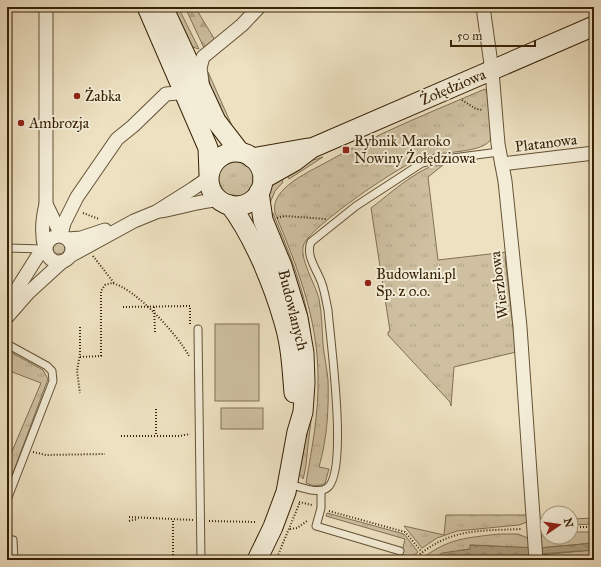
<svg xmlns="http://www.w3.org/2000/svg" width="601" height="567" viewBox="0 0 601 567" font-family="'IM FELL Great Primer',serif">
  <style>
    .grass { fill: url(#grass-tufts); stroke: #827053 }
    .forest { fill: url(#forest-firs); stroke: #827053 }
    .garden { fill: #cec0a1; stroke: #827053 }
    .water { fill: url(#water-waves); stroke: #7f6d4f }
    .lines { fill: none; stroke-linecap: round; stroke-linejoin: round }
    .lane-casing { stroke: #645134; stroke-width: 9 }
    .street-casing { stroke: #645134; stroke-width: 15 }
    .secondary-casing { stroke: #362105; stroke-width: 21 }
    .path { stroke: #362105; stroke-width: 2; stroke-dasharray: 1 2; stroke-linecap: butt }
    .lane { stroke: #f3ecd7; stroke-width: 7 }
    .street { stroke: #f3ecd7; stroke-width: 13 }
    .secondary { stroke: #f3ecd7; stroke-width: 19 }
    .poi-dot { fill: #8f2418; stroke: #f3ecd7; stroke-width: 1.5 }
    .labels { text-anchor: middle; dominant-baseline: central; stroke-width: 4; stroke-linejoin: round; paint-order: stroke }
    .street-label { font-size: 15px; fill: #362105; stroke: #f3ecd7 }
    .poi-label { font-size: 15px; fill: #362105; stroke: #f3ecd7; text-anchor: start }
  </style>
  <defs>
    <pattern id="grass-tufts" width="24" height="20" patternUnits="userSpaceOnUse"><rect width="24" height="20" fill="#cec0a1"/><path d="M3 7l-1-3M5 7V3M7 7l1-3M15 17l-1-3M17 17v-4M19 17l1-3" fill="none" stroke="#b2a589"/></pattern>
    <pattern id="forest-firs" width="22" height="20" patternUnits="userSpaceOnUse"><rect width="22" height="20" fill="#cec0a1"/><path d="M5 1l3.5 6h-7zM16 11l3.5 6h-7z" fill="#b2a589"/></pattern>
    <pattern id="water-waves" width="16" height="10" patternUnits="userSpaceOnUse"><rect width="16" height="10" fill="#afa081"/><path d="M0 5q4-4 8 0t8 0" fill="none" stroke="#8f8268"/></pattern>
  </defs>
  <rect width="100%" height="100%" fill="#ede1c1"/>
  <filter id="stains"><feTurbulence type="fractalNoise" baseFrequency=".005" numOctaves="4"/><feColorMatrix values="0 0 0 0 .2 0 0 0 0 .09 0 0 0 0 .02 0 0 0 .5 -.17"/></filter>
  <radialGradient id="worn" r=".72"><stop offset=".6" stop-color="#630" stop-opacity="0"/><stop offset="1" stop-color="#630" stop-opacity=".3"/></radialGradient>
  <g class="grass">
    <path d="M171,7h7l21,42 -10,-3z"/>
    <path d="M208,72l25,56 -11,-13 -2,-9 -10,-21z"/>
    <path d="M485,89l3,6 3,44c-8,15 -52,12 -68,18 -21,7 -111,68 -119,87 -6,13 12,41 15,55 3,15 3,30 4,45 1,12 4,24 5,36 1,29 -1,59 -9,87l10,2 -4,14c-6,4 -12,3 -19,0 6,-36 13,-70 12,-106 0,-58 -21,-111 -43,-164 -2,-9 2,-17 9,-24 11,-11 28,-19 41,-26 51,-29 106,-51 160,-74z"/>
    <path d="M323,157l-34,22 -4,-9 12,-5z"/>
    <circle cx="236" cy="178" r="18"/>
    <path d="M435,165h8l-15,12 10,83 69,-8 -2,6 11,94 -62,15 -3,39 -1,-4 -62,-67v-3l2,-1 -19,-123c20,-15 41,-35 64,-43z"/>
    <path d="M279,174l4,8 -8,9 -5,12c-5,-13 0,-20 9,-29z"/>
    <path d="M273,213c13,32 27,65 34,99 8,41 8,83 2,125 -2,13 -2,29 -6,42l-4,-5 5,-26 -36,-234z"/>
    <circle cx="59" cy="248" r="6"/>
    <path d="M7,350l36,20 5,9 -41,110v-26l34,-80 -34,-13z"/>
    <path d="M327,513l77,21 14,18 -9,8h-12l5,-8 3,-13 -79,-23z"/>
    <path d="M446,515h82l-1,7 -8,3 -62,6 -20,7 -15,10 -18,-22 40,9z"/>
    <path d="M594,518v6l-23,1v-6z"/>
    <path d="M547,532v5h24v-5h23v11l-55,5 -1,-13z"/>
    <path d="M499,534h19l12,5v9l-60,-3 1,4c-18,1 -33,11 -51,11 28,-22 46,-22 79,-26z"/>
    <path d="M594,550v10h-54l-1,-5z"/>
    <path d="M470,556l1,3 57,-3 1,4h-83z"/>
  </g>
  <path class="forest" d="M185,7h10l20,33 -11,8z"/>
  <g class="garden">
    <rect x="215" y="324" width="44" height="77"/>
    <rect x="221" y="408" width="42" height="21"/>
  </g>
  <path class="water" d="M594,543v7l-123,9 -1,-3 -24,4h-14l10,-7 28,-4v-4l69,3z"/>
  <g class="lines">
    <defs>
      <g id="lane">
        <path d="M7,248l36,1"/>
        <path d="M198,329l3,231"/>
        <path d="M7,344l40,22 5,5 1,10 -46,119"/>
        <path d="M288,484c11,2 29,11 39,4 22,-15 3,-150 1,-178 -2,-9 -3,-17 -6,-26 -4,-13 -17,-28 -11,-42l45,-36 66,-43 15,-3 62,-8"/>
        <path d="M321,491v17l-5,18 84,25"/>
        <path d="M7,540h6l1,20"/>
      </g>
      <g id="street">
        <path d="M483,7l9,64 6,73 7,37 15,146 16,233"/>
        <path d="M202,82l-2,-14 3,-11 39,-32 17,-18"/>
        <path d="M502,164l92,-11"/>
        <path d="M46,204l15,31"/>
        <path d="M160,211c21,-3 39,-11 60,-11"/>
        <path d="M61,235l3,-12 13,-26 40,-58 16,-13 33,-32 12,-1 8,4"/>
        <circle cx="59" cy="249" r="13"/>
        <path d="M68,239l13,-1 24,-8"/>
        <path d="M70,256l64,-35 22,-9 38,-24 10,-7 5,-7"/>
        <path d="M7,305l32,-51 6,-5c-4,-15 -3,-29 1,-45v-197"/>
        <path d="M7,317l21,-24 35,-32"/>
      </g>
      <g id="secondary">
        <path d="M147,7l61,141 1,26"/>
        <path d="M163,7l53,114 24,31"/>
        <circle cx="236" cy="179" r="27"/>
        <path d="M252,158l56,-10"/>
        <path d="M263,179l32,-18 17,-13 282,-122"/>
        <path d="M230,205c24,32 43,79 54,117 7,23 8,47 10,71"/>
        <path d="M257,560l16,-33 13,-35 11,-60 6,-20 2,-29 -1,-30 -6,-35 -16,-52 -19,-46 -4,-28"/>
      </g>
    </defs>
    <use href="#lane" class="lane-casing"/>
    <use href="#street" class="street-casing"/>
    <use href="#secondary" class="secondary-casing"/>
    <g class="path">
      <path d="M462,100l14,9 7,1"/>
      <path d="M83,213l16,6"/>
      <path d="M277,218l8,-2 41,3"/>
      <path d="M93,256l21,27"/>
      <path d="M123,307l67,-1v18"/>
      <path d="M154,307l1,25"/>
      <path d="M80,327v27l-3,17 3,22"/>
      <path d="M80,357l21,-1v-65l4,-6 7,-2c23,5 66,52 77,73"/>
      <path d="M156,409v27"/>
      <path d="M121,436h58l11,-2"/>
      <path d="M33,452l13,3 59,-1"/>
      <path d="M299,502l13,3"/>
      <path d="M329,511l76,21 17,20"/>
      <path d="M129,517l64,3"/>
      <path d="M129,521l9,-2"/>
      <path d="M173,521v39"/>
      <path d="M209,521l48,1"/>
      <path d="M571,527h23"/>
      <path d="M290,529l7,-1 10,-7"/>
      <path d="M460,556l1,4"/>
      <path d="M276,560l24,-58"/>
      <path d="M413,560c36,-32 63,-29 109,-31"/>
    </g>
    <use href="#lane" class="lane"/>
    <use href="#street" class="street"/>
    <use href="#secondary" class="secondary"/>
  </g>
  <g class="poi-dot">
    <circle cx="77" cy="96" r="4"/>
    <circle cx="21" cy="123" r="4"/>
    <rect x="342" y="146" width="8" height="8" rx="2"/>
    <circle cx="368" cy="283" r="4"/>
  </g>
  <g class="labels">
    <g class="street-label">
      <text transform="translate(453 87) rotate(-23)">Żołędziowa</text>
      <text transform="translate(546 143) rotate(-7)">Platanowa</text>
      <text transform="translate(499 285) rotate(-97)">Wierzbowa</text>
      <text transform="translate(293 310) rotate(76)">Budowlanych</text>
    </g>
    <g class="poi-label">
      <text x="85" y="96">Żabka</text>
      <text x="29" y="123">Ambrozja</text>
      <text x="354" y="141">Rybnik Maroko<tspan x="354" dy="17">Nowiny Żołędziowa</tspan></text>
      <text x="376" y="274">Budowlani.pl<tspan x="376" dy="17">Sp. z o.o.</tspan></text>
    </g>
  </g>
  <rect width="601" height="567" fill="none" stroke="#ede1c1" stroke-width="24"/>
  <rect x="8" y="8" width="585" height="551" fill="none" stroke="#362105" stroke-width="2"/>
  <rect x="12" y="12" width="577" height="543" fill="none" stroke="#362105"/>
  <g transform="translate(559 525) rotate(77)"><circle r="19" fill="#f3ecd7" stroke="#a79b83"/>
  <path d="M0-3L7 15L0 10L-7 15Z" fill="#8f2418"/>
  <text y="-6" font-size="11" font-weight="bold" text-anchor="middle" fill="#362105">N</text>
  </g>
  <path d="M451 40v6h84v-6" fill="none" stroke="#362105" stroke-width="2"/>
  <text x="457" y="40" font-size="12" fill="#362105" stroke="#f3ecd7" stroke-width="3" paint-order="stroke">50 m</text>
  <rect width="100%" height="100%" filter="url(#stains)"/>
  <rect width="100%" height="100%" fill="url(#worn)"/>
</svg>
